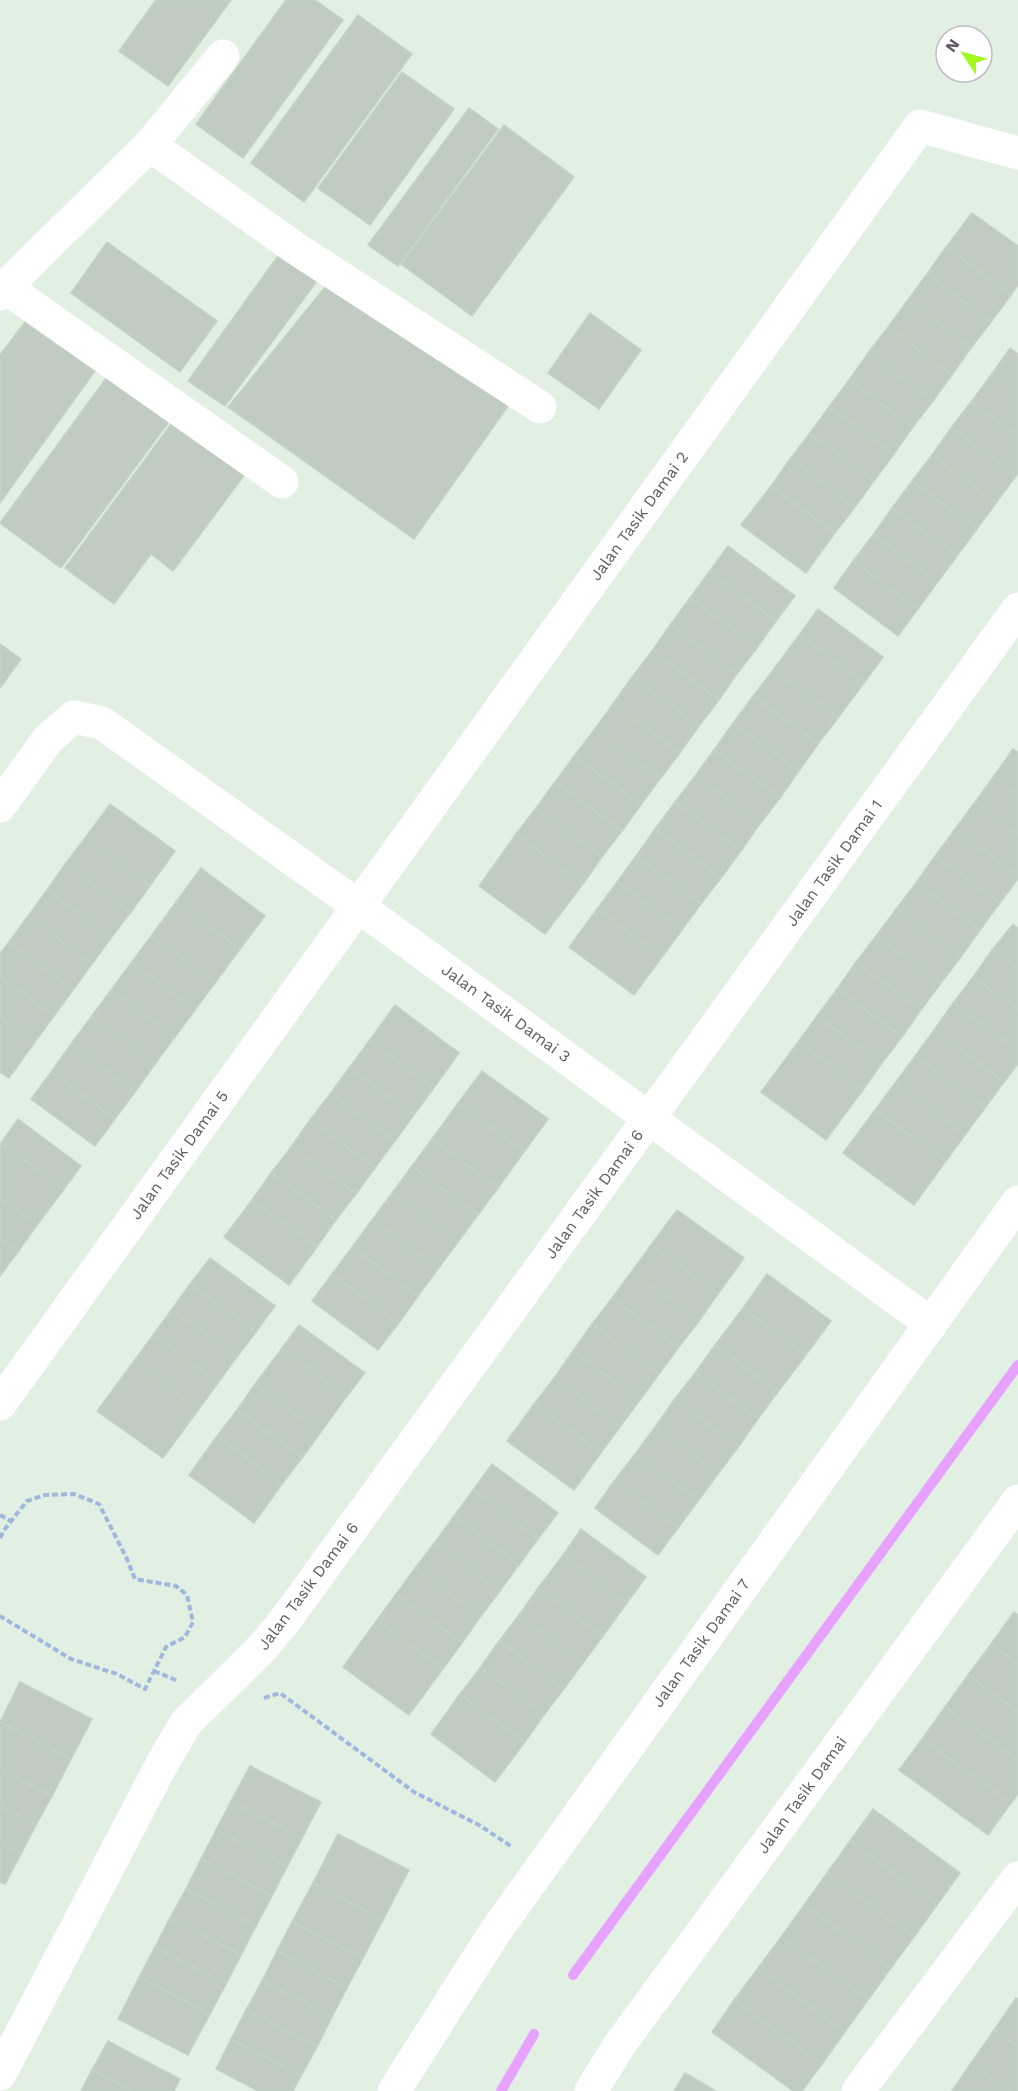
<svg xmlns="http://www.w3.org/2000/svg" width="1018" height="2091" viewBox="0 0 1018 2091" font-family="'Work Sans',sans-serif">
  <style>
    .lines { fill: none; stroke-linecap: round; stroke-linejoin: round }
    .stream { stroke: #e7a2ff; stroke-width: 10 }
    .building { fill: #c0ccc1; stroke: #c0d4c0; stroke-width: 1.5 }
    .path { stroke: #9eb9dc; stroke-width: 4; stroke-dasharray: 6 3; stroke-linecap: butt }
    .minor { stroke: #fff; stroke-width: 33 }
    .labels { text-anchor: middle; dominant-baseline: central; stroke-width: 5; stroke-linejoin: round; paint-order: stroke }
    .street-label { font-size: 16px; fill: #635a64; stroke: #fff }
  </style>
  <rect width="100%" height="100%" fill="#e2efe3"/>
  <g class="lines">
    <g class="stream">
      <path d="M573,1975l445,-610"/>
      <path d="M501,2091l33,-57"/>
    </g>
  </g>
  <g class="building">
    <path d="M156,0h75l-63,86 -49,-35z"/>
    <path d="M286,0h29l28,20 -100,138 -47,-34z"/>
    <path d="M358,15l54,39 -108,148 -53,-39z"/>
    <path d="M402,72l52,37 -84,116 -52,-37z"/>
    <path d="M469,108l29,21 -100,137 -30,-21z"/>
    <path d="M504,125l70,52 -102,139 -71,-52z"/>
    <path d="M972,213l46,33v39l-7,10 -65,-48z"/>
    <path d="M107,242l110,79 -37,51 -109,-79z"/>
    <path d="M946,247l65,48 -20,27 -64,-48z"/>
    <path d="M280,253l37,28 -92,125 -37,-25z"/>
    <path d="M927,274l64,48 -20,26 -64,-47z"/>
    <path d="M330,281l181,121 -97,137 -186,-132z"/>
    <path d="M907,301l64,47 -19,27 -64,-48z"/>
    <path d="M590,313l51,37 -42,59 -51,-36z"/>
    <path d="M25,322l70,49 -95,132v-148z"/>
    <path d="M888,327l64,48 -19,26 -65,-48z"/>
    <path d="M1010,348l8,6v41l-27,-20z"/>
    <path d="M868,353l65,48 -20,26 -64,-47z"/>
    <path d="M110,373l61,46 -110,149 -61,-45z"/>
    <path d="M991,375l27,20v41l-47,-34z"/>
    <path d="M849,380l64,47 -19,27 -65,-47z"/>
    <path d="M971,402l47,34v37l-2,3 -65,-48z"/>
    <path d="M829,407l65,47 -20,27 -64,-48z"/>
    <path d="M174,420l72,53 -73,98 -22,-17 -37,50 -49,-36z"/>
    <path d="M951,428l65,48 -20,27 -64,-48z"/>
    <path d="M810,433l64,48 -19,26 -65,-48z"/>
    <path d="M932,455l64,48 -19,26 -65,-48z"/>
    <path d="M790,459l65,48 -20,26 -64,-47z"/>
    <path d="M912,481l65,48 -20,27 -65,-48z"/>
    <path d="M771,486l64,47 -29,40 -65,-48z"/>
    <path d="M892,508l65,48 -20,27 -64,-48z"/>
    <path d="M873,535l64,48 -19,26 -65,-48z"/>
    <path d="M728,546l67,50 -19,25 -67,-49z"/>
    <path d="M853,561l65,48 -20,27 -64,-48z"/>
    <path d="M709,572l67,49 -19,27 -67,-50z"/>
    <path d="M690,598l67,50 -20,26 -67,-49z"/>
    <path d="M818,609l65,48 -19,26 -65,-48z"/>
    <path d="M670,625l67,49 -18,26 -67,-49z"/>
    <path d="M799,635l65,48 -26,35 -65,-48z"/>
    <path d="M0,644l21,15 -21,29z"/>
    <path d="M652,651l67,49 -20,26 -67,-49z"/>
    <path d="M773,670l65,48 -20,26 -65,-48z"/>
    <path d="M632,677l67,49 -19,27 -67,-49z"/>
    <path d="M753,696l65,48 -19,27 -66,-48z"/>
    <path d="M613,704l67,49 -20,26 -66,-49z"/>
    <path d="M733,723l66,48 -19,27 -66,-48z"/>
    <path d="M594,730l66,49 -19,26 -67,-49z"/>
    <path d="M1013,749l5,3v42l-24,-18z"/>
    <path d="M714,750l66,48 -20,26 -65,-48z"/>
    <path d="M574,756l67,49 -19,26 -67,-49z"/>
    <path d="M695,776l65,48 -19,27 -66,-49z"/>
    <path d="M994,776l24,18v40l-43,-32z"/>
    <path d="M555,782l67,49 -20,26 -66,-49z"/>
    <path d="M675,802l66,49 -20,27 -66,-49z"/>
    <path d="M975,802l43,32v42l-63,-47z"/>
    <path d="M110,804l65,47 -25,35 -65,-48z"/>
    <path d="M536,808l66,49 -19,27 -67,-50z"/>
    <path d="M655,829l66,49 -20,26 -65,-48z"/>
    <path d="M955,829l63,47v3l-18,24 -65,-47z"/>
    <path d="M516,834l67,50 -38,50 -66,-48z"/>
    <path d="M85,838l65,48 -19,26 -66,-48z"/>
    <path d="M636,856l65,48 -19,26 -65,-48z"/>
    <path d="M935,856l65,47 -20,27 -64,-47z"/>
    <path d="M65,864l66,48 -20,26 -64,-48z"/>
    <path d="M201,868l64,48 -25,33 -64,-47z"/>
    <path d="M617,882l65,48 -20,27 -65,-48z"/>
    <path d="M916,883l64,47 -19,27 -65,-48z"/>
    <path d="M47,890l64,48 -19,26 -64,-48z"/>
    <path d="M176,902l64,47 -25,34 -64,-47z"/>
    <path d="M597,909l65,48 -28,38 -65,-48z"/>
    <path d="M896,909l65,48 -20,26 -65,-47z"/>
    <path d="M28,916l64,48 -19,26 -65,-47z"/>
    <path d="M1013,924l5,4v41l-26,-19z"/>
    <path d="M151,936l64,47 -20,27 -64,-47z"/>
    <path d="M876,936l65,47 -20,27 -65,-48z"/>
    <path d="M8,943l65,47 -19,26 -54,-39v-23z"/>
    <path d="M992,950l26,19v41l-45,-33z"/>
    <path d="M856,962l65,48 -19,27 -65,-48z"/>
    <path d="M131,963l64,47 -20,27 -64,-47z"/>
    <path d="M0,977l54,39 -19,26 -35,-25z"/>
    <path d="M973,977l45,33v41l-65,-48z"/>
    <path d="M837,989l65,48 -20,26 -65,-47z"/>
    <path d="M111,990l64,47 -20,27 -64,-47z"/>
    <path d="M953,1003l65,48v13l-14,18 -70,-52z"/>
    <path d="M395,1005l64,48 -26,36 -64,-48z"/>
    <path d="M817,1016l65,47 -19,27 -65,-48z"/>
    <path d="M0,1017l35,25 -26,36 -9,-6z"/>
    <path d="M91,1017l64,47 -20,28 -64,-48z"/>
    <path d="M934,1030l70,52 -19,26 -70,-52z"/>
    <path d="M369,1041l64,48 -19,26 -65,-47z"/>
    <path d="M798,1042l65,48 -37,50 -65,-48z"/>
    <path d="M71,1044l64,48 -20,27 -64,-47z"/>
    <path d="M915,1056l70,52 -20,27 -70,-52z"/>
    <path d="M349,1068l65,47 -19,26 -65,-47z"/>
    <path d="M482,1071l66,48 -24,33 -66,-49z"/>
    <path d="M51,1072l64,47 -20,27 -64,-47z"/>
    <path d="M895,1083l70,52 -19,26 -71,-51z"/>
    <path d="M330,1094l65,47 -20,27 -65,-48z"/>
    <path d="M458,1103l66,49 -26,36 -66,-49z"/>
    <path d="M875,1110l71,51 -32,44 -71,-52z"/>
    <path d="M18,1119l63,47 -17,23 -63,-46z"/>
    <path d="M310,1120l65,48 -19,26 -65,-47z"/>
    <path d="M432,1139l66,49 -20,27 -66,-49z"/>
    <path d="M1,1143l63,46 -27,36 -37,-27z"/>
    <path d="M291,1147l65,47 -20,26 -65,-47z"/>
    <path d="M412,1166l66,49 -20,27 -66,-49z"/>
    <path d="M271,1173l65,47 -19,27 -65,-47z"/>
    <path d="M392,1193l66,49 -20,27 -66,-49z"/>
    <path d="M0,1198l37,27 -19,27 -18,-13z"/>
    <path d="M252,1200l65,47 -28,38 -65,-48z"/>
    <path d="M677,1210l67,48 -26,36 -67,-49z"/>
    <path d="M372,1220l66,49 -20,27 -66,-49z"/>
    <path d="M0,1239l18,13 -18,24z"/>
    <path d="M651,1245l67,49 -19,27 -67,-50z"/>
    <path d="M352,1247l66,49 -19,27 -67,-49z"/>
    <path d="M210,1258l65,48 -19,26 -66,-48z"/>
    <path d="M632,1271l67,50 -20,26 -67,-49z"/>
    <path d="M332,1274l67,49 -21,27 -66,-49z"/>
    <path d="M767,1274l64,47 -25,34 -63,-47z"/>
    <path d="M190,1284l66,48 -19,25 -65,-48z"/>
    <path d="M612,1298l67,49 -20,27 -67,-50z"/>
    <path d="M743,1308l63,47 -28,37 -63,-47z"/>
    <path d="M172,1309l65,48 -19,26 -65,-48z"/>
    <path d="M592,1324l67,50 -19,26 -67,-49z"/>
    <path d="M299,1325l66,48 -18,23 -65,-48z"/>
    <path d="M153,1335l65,48 -19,26 -65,-48z"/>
    <path d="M715,1345l63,47 -20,27 -63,-46z"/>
    <path d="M282,1348l65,48 -26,36 -66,-48z"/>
    <path d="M573,1351l67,49 -20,27 -66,-49z"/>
    <path d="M134,1361l65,48 -36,49 -66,-47z"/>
    <path d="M695,1373l63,46 -19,27 -65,-46z"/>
    <path d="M554,1378l66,49 -19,26 -67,-49z"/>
    <path d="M255,1384l66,48 -19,26 -65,-48z"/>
    <path d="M674,1400l65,46 -21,28 -63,-47z"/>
    <path d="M534,1404l67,49 -27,37 -67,-49z"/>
    <path d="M237,1410l65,48 -20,26 -65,-48z"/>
    <path d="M655,1427l63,47 -20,27 -63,-47z"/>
    <path d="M217,1436l65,48 -28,39 -65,-48z"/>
    <path d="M635,1454l63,47 -20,27 -64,-47z"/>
    <path d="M492,1464l66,49 -20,26 -65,-49z"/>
    <path d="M614,1481l64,47 -20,27 -63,-47z"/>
    <path d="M473,1490l65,49 -19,26 -65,-49z"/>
    <path d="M454,1516l65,49 -19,26 -65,-49z"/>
    <path d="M581,1529l65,48 -19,26 -64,-48z"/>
    <path d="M435,1542l65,49 -19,25 -66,-48z"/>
    <path d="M563,1555l64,48 -24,33 -65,-48z"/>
    <path d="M415,1568l66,48 -19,27 -66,-49z"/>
    <path d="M538,1588l65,48 -20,27 -64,-48z"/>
    <path d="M396,1594l66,49 -19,26 -66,-49z"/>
    <path d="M1014,1612l4,3v49l-27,-20z"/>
    <path d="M519,1615l64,48 -19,26 -65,-48z"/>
    <path d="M377,1620l66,49 -34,46 -66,-48z"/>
    <path d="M499,1641l65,48 -20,26 -64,-47z"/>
    <path d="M991,1644l27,20v48l-50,-37z"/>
    <path d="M480,1668l64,47 -19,27 -65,-48z"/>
    <path d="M968,1675l50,37v48l-73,-53z"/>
    <path d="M20,1682l72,37 -21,40 -71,-37z"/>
    <path d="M460,1694l65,48 -30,40 -64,-48z"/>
    <path d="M945,1707l73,53v34l-7,9 -89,-64z"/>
    <path d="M0,1722l71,37 -19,37 -52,-27z"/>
    <path d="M922,1739l89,64 -23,32 -89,-65z"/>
    <path d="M250,1766l71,36 -19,36 -71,-37z"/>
    <path d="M0,1769l52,27 -16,29 -36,-19z"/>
    <path d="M231,1801l71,37 -15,29 -71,-37z"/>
    <path d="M0,1806l36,19 -15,29 -21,-10z"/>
    <path d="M873,1809l87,64 -23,32 -87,-64z"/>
    <path d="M216,1830l71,37 -15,29 -71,-37z"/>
    <path d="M338,1834l71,36 -26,50 -70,-37z"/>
    <path d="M850,1841l87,64 -23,32 -87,-64z"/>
    <path d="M0,1844l21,10 -16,30 -5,-2z"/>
    <path d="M201,1859l71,37 -16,30 -70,-37z"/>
    <path d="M827,1873l87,64 -23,31 -87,-63z"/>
    <path d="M313,1883l70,37 -20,38 -71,-36z"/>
    <path d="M186,1889l70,37 -15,29 -71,-37z"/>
    <path d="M804,1905l87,63 -23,32 -87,-63z"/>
    <path d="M170,1918l71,37 -15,29 -71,-37z"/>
    <path d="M292,1922l71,36 -16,30 -70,-37z"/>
    <path d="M781,1937l87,63 -23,32 -87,-64z"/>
    <path d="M155,1947l71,37 -16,30 -71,-37z"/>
    <path d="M277,1951l70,37 -15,29 -70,-36z"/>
    <path d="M758,1968l87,64 -23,32 -88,-64z"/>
    <path d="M139,1977l71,37 -22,41 -70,-36z"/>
    <path d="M262,1981l70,36 -15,30 -71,-37z"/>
    <path d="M1016,1998l2,1v48l-24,-17z"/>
    <path d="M734,2000l88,64 -20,27h-9l-81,-59z"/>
    <path d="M246,2010l71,37 -16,29 -70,-37z"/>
    <path d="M994,2030l24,17v44h-7l-40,-28z"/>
    <path d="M231,2039l70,37 -8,15h-35l-42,-22z"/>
    <path d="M108,2041l72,38 -6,12h-42l-40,-21z"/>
    <path d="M971,2063l40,28h-59z"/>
    <path d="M92,2070l40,21h-51z"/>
    <path d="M685,2073l31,18h-42z"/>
  </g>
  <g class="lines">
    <g class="path">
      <path d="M0,1515l11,6"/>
      <path d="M0,1538l4,-8 23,-29 18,-6 29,-1 25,10 28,55 8,20 41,7 11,9 6,27 -8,15 -19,10 -21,42 -28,-15 -46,-15 -71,-43"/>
      <path d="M154,1671l24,10"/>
      <path d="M264,1698l16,-5 134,99 65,33 33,22"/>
    </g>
    <g class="minor">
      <path d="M150,145l145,103 245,159"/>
      <path d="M5,287l277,195"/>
      <path d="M0,294l5,-7 145,-142 73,-89"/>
      <path d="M0,806l48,-67 26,-22 28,6 256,183 573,418"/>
      <path d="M0,1404l920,-1278 98,27"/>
      <path d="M0,2074l163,-312 23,-39 77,-76 26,-32 729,-1006"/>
      <path d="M394,2091l101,-159 523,-730"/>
      <path d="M591,2091l27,-44 400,-546"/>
      <path d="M858,2091l160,-213"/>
    </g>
  </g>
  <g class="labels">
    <g class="street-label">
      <text transform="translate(639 516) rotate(-54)">Jalan Tasik Damai 2</text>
      <text transform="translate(834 863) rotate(-54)">Jalan Tasik Damai 1</text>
      <text transform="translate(506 1013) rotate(36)">Jalan Tasik Damai 3</text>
      <text transform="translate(179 1155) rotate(-54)">Jalan Tasik Damai 5</text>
      <text transform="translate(594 1194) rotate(-54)">Jalan Tasik Damai 6</text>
      <text transform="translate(308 1586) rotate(-53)">Jalan Tasik Damai 6</text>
      <text transform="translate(701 1643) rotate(-54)">Jalan Tasik Damai 7</text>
      <text transform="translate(802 1795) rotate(-54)">Jalan Tasik Damai</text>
    </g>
  </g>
  <g transform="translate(964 54) rotate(306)"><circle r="28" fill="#ffffff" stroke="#c1bdc1" stroke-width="1.5"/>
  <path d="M0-4.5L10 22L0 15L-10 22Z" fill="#a4f81f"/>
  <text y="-9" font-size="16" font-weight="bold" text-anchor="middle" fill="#635a64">N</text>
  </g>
</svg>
